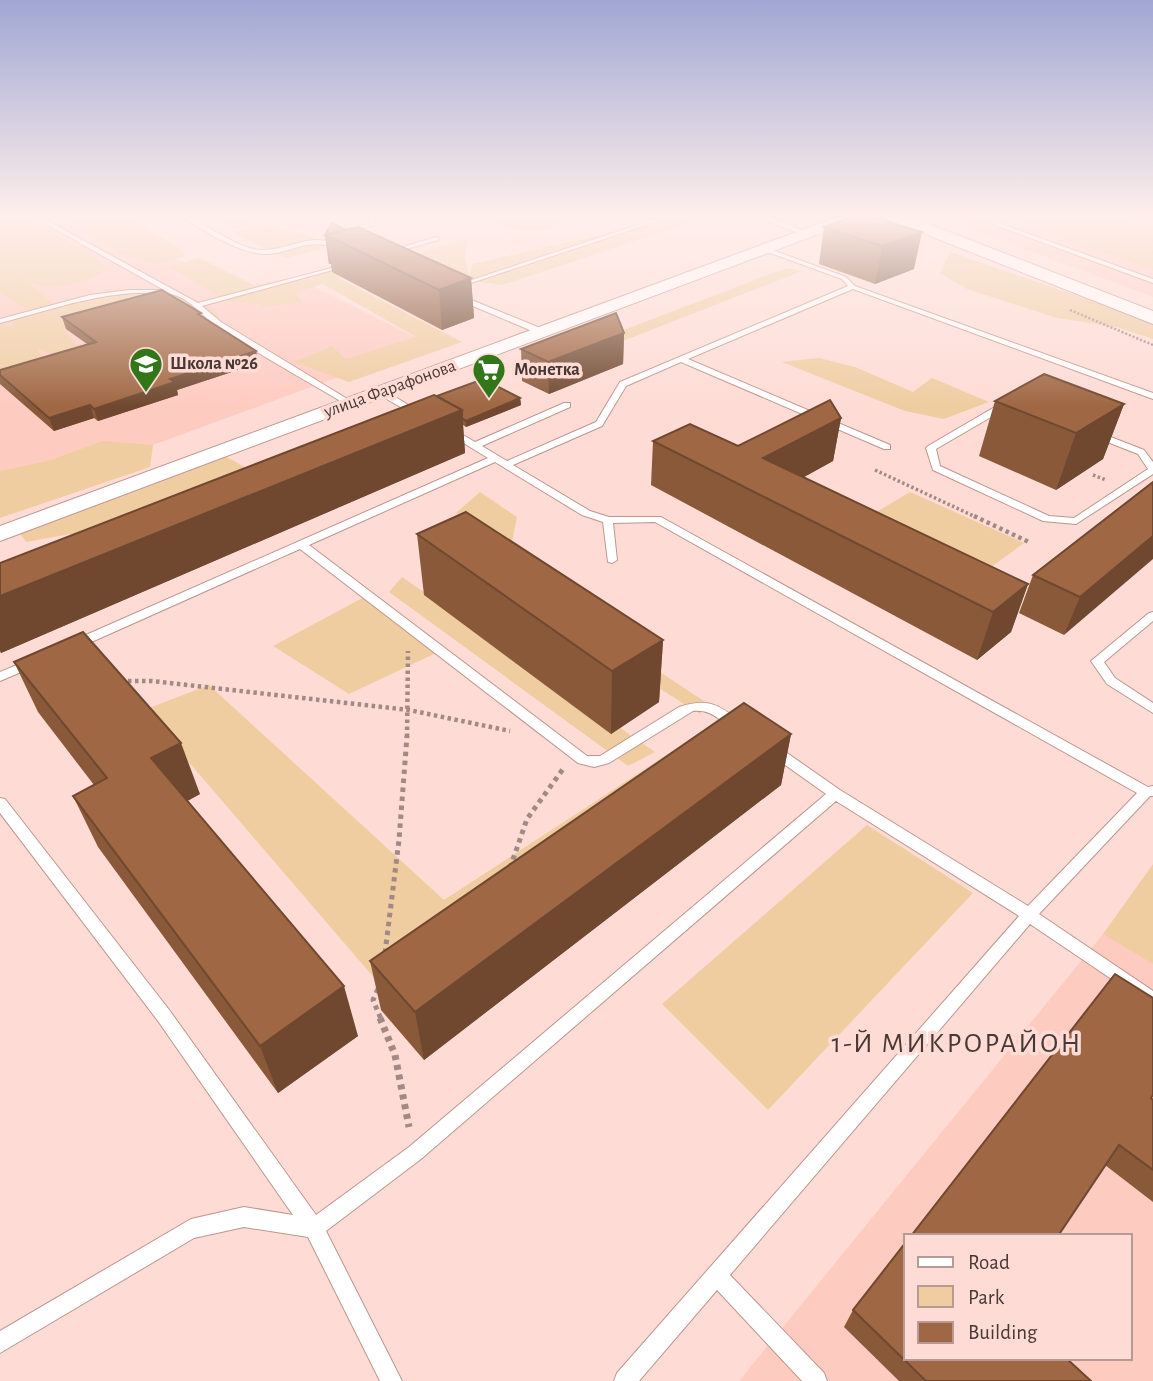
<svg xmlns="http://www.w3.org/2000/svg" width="1153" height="1381" viewBox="0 0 1153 1381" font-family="'Alegreya Sans',sans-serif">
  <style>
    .built { fill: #fecbc1; fill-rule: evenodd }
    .green { fill: #efcda1 }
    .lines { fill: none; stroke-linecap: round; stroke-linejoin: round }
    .service-casing { stroke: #bd958d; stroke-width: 2 }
    .minor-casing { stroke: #bd958d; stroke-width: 1 }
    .tertiary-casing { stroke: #bd958d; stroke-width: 2 }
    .secondary-casing { stroke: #bd958d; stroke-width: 2 }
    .path-far4 { stroke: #a28983; stroke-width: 2.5; stroke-dasharray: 2 2; stroke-linecap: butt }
    .path-far3 { stroke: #a28983; stroke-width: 3.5; stroke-dasharray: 2.5 2.5; stroke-linecap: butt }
    .path-far2 { stroke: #a28983; stroke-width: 4.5; stroke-dasharray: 3.5 3.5; stroke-linecap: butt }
    .path-far1 { stroke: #a28983; stroke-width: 5; stroke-dasharray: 4.5 4.5; stroke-linecap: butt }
    .path { stroke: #a28983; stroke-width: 7; stroke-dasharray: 5 5; stroke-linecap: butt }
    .service { fill: #fff; fill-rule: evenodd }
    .minor { fill: #fff; fill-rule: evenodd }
    .tertiary { fill: #fff; fill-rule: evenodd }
    .secondary { fill: #fff; fill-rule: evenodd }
    .wall { fill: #89593a }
    .shaded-wall { fill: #6f482f }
    .building { fill: #9f6743; stroke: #6f482f; stroke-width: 2 }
    .labels { text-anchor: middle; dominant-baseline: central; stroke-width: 7; stroke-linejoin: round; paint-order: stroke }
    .far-poi-label { font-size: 18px; font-weight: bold; fill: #483834; stroke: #fedcd5; text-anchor: start }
    .far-street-label { font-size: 18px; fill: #483834; stroke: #fedcd5 }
    .near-neighbourhood-label { font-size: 28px; letter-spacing: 2px; fill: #483834; stroke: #fedcd5 }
  </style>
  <rect width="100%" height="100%" fill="#fedcd5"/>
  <g class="built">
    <path d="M43,214h51l156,84 55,-16 124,62 -429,157v-277z"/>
    <path d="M932,214h204l17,5v78z"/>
    <path d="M1153,873v508h-414l364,-447zM906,1236h224v122h-224z"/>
  </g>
  <g class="green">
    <path d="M32,214h24v3l-27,8 16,2 60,39 -4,8c-19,8 -47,18 -67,10 -7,-3 -13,-9 -19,-13l41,35c51,-12 120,-30 164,9l-8,7 -65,21 37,-19 21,-6 -33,-20 -109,30 12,15 12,5 -33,7 -17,-7 6,11 -43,26v-62l15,4 -8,-10 31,-6 -9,-1 -29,-17v-29l3,-2 -3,-2v-39z"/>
    <path d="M58,214h61l56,31 11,11 -30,8 -36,-10z"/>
    <path d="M195,214h68l6,4 -33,11z"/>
    <path d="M527,214h27l18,5c-21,16 -57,13 -81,4l30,-3z"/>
    <path d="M690,214h27l-215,71 -34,-5 -62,-23 60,-18 -1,18 4,20 4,-13z"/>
    <path d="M996,214h107l50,18v38z"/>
    <path d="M263,225l55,13 2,11 -34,9 -54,-25z"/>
    <path d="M950,252l203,70v17l-36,-12 -60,-9 -90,-29 -27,-16z"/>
    <path d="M199,258l55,27 50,-9 12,5 -5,-4 39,-11 23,3 -35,9 124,64 -113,40 -55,-20 38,-16 14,13 70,-22 -93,-53 -29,9 9,9 -41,5 -3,-3 -30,-2 -60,-35z"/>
    <path d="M786,268l16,3 -271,106 -17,-5z"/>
    <path d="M819,358l36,9 58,25 19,-14 57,24 -45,17 -39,-8 -123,-49z"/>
    <path d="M103,441l50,4 -3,22 -150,51v-47l48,-10z"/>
    <path d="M223,455l22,12 -21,16 -146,58 -8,-7 -44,8 -7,-10z"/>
    <path d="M480,492l37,25 -6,29 -36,4 232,153 -7,11 -258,-163 27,-28 -13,-10z"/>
    <path d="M910,492l114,51 -41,30 -115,-56z"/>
    <path d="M402,577l253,175 -27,14 -239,-174z"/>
    <path d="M368,595l68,58 -87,41 -76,-48z"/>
    <path d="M209,685l235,215 273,-178 -323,279 -250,-291z"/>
    <path d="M867,825l106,68 -205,217 -106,-106z"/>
    <path d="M1153,864v100l-50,-30z"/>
  </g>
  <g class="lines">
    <defs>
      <g id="service">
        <path d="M178,214h8c20,11 53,35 75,36 27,1 50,-19 76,-5l-3,2c-27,-8 -40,4 -65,7 -26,2 -70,-25 -91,-40z"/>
        <path d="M361,214h8l7,4 -1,7 -33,8v-2l28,-8 1,-3z"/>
        <path d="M670,214h9l-220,73 -5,-1z"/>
        <path d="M756,214c8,0 45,15 53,20l-5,1 -39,-14z"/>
        <path d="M965,214h9l179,65v4z"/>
        <path d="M44,221h4l150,82 149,-39v2l-145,40 19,16 133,81 -7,2c-43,-26 -88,-50 -129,-78 -16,-10 -29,-31 -49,-33 -57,-7 -115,15 -169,29v-4l90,-24 39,-5h35l-120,-67z"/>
        <path d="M436,237l3,2 -1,1 -49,14 -3,-2z"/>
        <path d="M764,247l82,30 9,9 298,107v6l-300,-110 -165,70 202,86v4h-6l-203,-87 -55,24 -24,40 -89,39 77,46 19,6h52l487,270 5,-1v10h-3l-111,118 114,77v16l-123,-83 -300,351 94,98 3,8h-25l-85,-91 -78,91h-25l3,-8 402,-457 -183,-115 -415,358 -95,72 76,150h-22l-72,-144 -64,-10 -50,11 -194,115v-22l191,-112 53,-12 49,8 -135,-194 -158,-208v-15l5,1 165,212 146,204 93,-68 417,-353 -59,-42 -2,-3 2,-3h10l63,44 188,116 109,-113 -482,-271 -42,1 4,37 -5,3 -4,-1 -5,-40 -21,-7 -87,-53 -186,83 278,211h13l79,-49c29,-9 39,-3 62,15l2,3 -2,3c-17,3 -23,-20 -48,-17l-84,52 -15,4 -16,-4 -278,-214 -222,99h-8l-2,-3 2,-3 418,-184 -41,-25v-4h6l22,13 89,-39h6v4l-88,39 25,15 89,-39 24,-40 228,-96 -6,-7 -80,-29v-2z"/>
        <path d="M457,294l88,36 1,2 -7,2 -85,-36v-4z"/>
        <path d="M378,390h6l39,24 -7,2 -38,-22z"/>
        <path d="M993,408l12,-1 4,3 -4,3h-7l-62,36 4,17 109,50 25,2 74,-49 -10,-15 -46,-18v-4h6l46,18 9,12v12l-77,50 -33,-3 -110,-51 -7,-22 2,-2z"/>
        <path d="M1153,612v9l-49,41 11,16 38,25v10l-46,-29 -16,-23 58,-48z"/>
        <path d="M31,659l4,1 2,3 -2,3 -35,15v-9z"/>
      </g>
      <path id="minor" d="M0,214h12l-12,4z"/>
      <path id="tertiary" d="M845,214h21l-2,3 -864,324v-15z"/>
      <path id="secondary" d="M880,214h23l250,97v13l-271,-107z"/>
    </defs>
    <use href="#service" class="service-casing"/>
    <use href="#minor" class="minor-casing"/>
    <use href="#tertiary" class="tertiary-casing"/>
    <use href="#secondary" class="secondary-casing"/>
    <path class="path-far4" d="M1070,310l83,35"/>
    <g class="path-far3">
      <path d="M875,470l103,48"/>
      <path d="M1093,475l13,5"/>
    </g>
    <g class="path-far2">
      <path d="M974,516l55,26"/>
      <path d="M121,681h31l257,29 101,21"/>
      <path d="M407,737l1,-86"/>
    </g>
    <g class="path-far1">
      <path d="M510,868l17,-49 36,-50"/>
      <path d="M385,953l14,-113 8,-104"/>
      <path d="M378,989l-5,11 8,19"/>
    </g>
    <path class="path" d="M380,1018l15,37 14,72"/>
    <use href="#service" class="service"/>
    <use href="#minor" class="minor"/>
    <use href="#tertiary" class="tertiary"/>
    <use href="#secondary" class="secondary"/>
  </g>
  <g class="wall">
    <path d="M860,214l54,55 -39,15 -56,-20 5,-37z"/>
    <path d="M347,230l124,48 3,40 -32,12 -110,-58 -1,-8h-2l-4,-29z"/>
    <path d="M62,317h140l57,46 -82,27 1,5 -80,26 -4,-3 -40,13 -54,-47v-14l87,-26 -21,-15z"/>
    <path d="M624,333l-1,31 -74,30 -27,-13 -1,-32z"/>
    <path d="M437,396l83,2 1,7 -55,22 -3,-2 2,28 -464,200 -1,-2v-88z"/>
    <path d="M995,401l129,3 -21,55 -47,31 -77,-34z"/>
    <path d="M841,418l-8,43 -29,16 224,107 -17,48 -34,28 -326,-175 2,-44 85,5z"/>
    <path d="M1153,482l-89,153 -45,-22 14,-38z"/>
    <path d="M417,534l246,106 -4,62 -48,32 -187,-139z"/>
    <path d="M14,662l186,132 -13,7 171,235 -80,57 -180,-246 -25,-51 21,-11 -56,-73z"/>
    <path d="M791,734l-10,51 -357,275 -43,-50 -11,-49z"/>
    <path d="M1151,1098l2,2v102l-48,-37z"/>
    <path d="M853,1310l238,71h-192l-55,-54z"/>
  </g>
  <g class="shaded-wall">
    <path d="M922,232l-8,37 -39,15 7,-38z"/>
    <path d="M325,235h1l5,29h-2z"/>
    <path d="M471,278l3,40 -32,12 -3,-40z"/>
    <path d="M624,333l-1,31 -74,30 -1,-32z"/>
    <path d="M256,351l3,12 -82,27 1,5 -80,26 -4,-12 76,-30z"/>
    <path d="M520,398l1,7 -55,22v-6z"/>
    <path d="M1124,404l-21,55 -47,31 20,-57z"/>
    <path d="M90,405l4,13 -40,13 -5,-13z"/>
    <path d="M462,410l3,43 -464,200 -1,-3v-54z"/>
    <path d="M841,418l-8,43 -67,37 -3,-40z"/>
    <path d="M1153,536v23l-89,76 16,-38z"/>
    <path d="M1028,584l-17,48 -34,28 16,-48z"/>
    <path d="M663,640l-4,62 -48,32 1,-63z"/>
    <path d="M791,734l-10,51 -357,275 -9,-48z"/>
    <path d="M181,743l19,51 -29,16 -20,-52z"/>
    <path d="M344,986l14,50 -80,57 -18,-47z"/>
  </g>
  <g class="building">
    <path d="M860,214h2l60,18 -40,14 -58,-19z"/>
    <path d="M332,223l14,7 -21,5z"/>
    <path d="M358,227l113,51 -32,12 -113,-55z"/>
    <path d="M162,290l39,23 -3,1 58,37 -86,28 5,3 -81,27 -4,-4 -41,13 -49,-43v-5l96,-28 -34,-25z"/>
    <path d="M616,313l8,20 -76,29 -27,-13z"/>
    <path d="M1044,374l80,30 -48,29 -81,-32z"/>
    <path d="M483,379l37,19 -54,23 -4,-3v-8l-25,-14z"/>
    <path d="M434,395l28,15 -462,186v-33z"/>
    <path d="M830,400l11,18 -78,40 265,126 -35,28 -340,-171 37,-17 48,22z"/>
    <path d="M1153,482v54l-73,61 -47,-22z"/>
    <path d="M466,512l197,128 -51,31 -195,-137z"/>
    <path d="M83,632l98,111 -30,15 193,228 -84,60 -187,-250 34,-18 -93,-116z"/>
    <path d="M744,703l47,31 -376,278 -45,-51z"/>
    <path d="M1115,974l38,24v97l-2,3 2,2v70l-34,-25 -61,91h-147z"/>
    <path d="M906,1242v116h160l25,23h-165l-73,-71z"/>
  </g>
  <linearGradient id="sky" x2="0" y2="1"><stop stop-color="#a0a7d3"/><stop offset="0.53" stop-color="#ffefec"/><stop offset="1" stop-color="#ffefec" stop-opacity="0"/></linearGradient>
  <rect width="1153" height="407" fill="url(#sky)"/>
  <defs>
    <symbol id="school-pin" viewBox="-11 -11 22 30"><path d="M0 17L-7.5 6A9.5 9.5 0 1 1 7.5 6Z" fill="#317719" stroke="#fedcd5"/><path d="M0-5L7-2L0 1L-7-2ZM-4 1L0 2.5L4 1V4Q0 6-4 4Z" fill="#fff"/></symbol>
    <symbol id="supermarket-pin" viewBox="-11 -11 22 30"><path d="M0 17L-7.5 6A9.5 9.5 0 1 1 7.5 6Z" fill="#317719" stroke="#fedcd5"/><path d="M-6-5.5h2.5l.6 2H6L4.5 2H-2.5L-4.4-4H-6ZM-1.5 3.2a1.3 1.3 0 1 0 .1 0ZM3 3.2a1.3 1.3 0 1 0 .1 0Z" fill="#fff"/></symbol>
  </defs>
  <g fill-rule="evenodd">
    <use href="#school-pin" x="127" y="345" width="38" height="52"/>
    <use href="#supermarket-pin" x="470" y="351" width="38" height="52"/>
  </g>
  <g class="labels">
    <g class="far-poi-label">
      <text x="170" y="364">Школа №26</text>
      <text x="514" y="370">Монетка</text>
    </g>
    <g class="far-street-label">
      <text transform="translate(390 389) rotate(-20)">улица Фарафонова</text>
    </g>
    <g class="near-neighbourhood-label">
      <text x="957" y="1044">1-Й МИКРОРАЙОН</text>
    </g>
  </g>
  <rect x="904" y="1234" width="228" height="126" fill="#fedcd5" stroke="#b59a95" stroke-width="2"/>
  <rect x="918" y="1257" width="35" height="10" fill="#ffffff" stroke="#b59a95" stroke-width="2"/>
  <text x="968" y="1269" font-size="21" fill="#483834">Road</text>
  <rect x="918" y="1286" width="35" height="21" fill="#efcda1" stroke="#b59a95" stroke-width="2"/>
  <text x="968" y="1304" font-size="21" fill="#483834">Park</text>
  <rect x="918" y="1322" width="35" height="21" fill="#9f6743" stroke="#b59a95" stroke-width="2"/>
  <text x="968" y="1339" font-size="21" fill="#483834">Building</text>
</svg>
